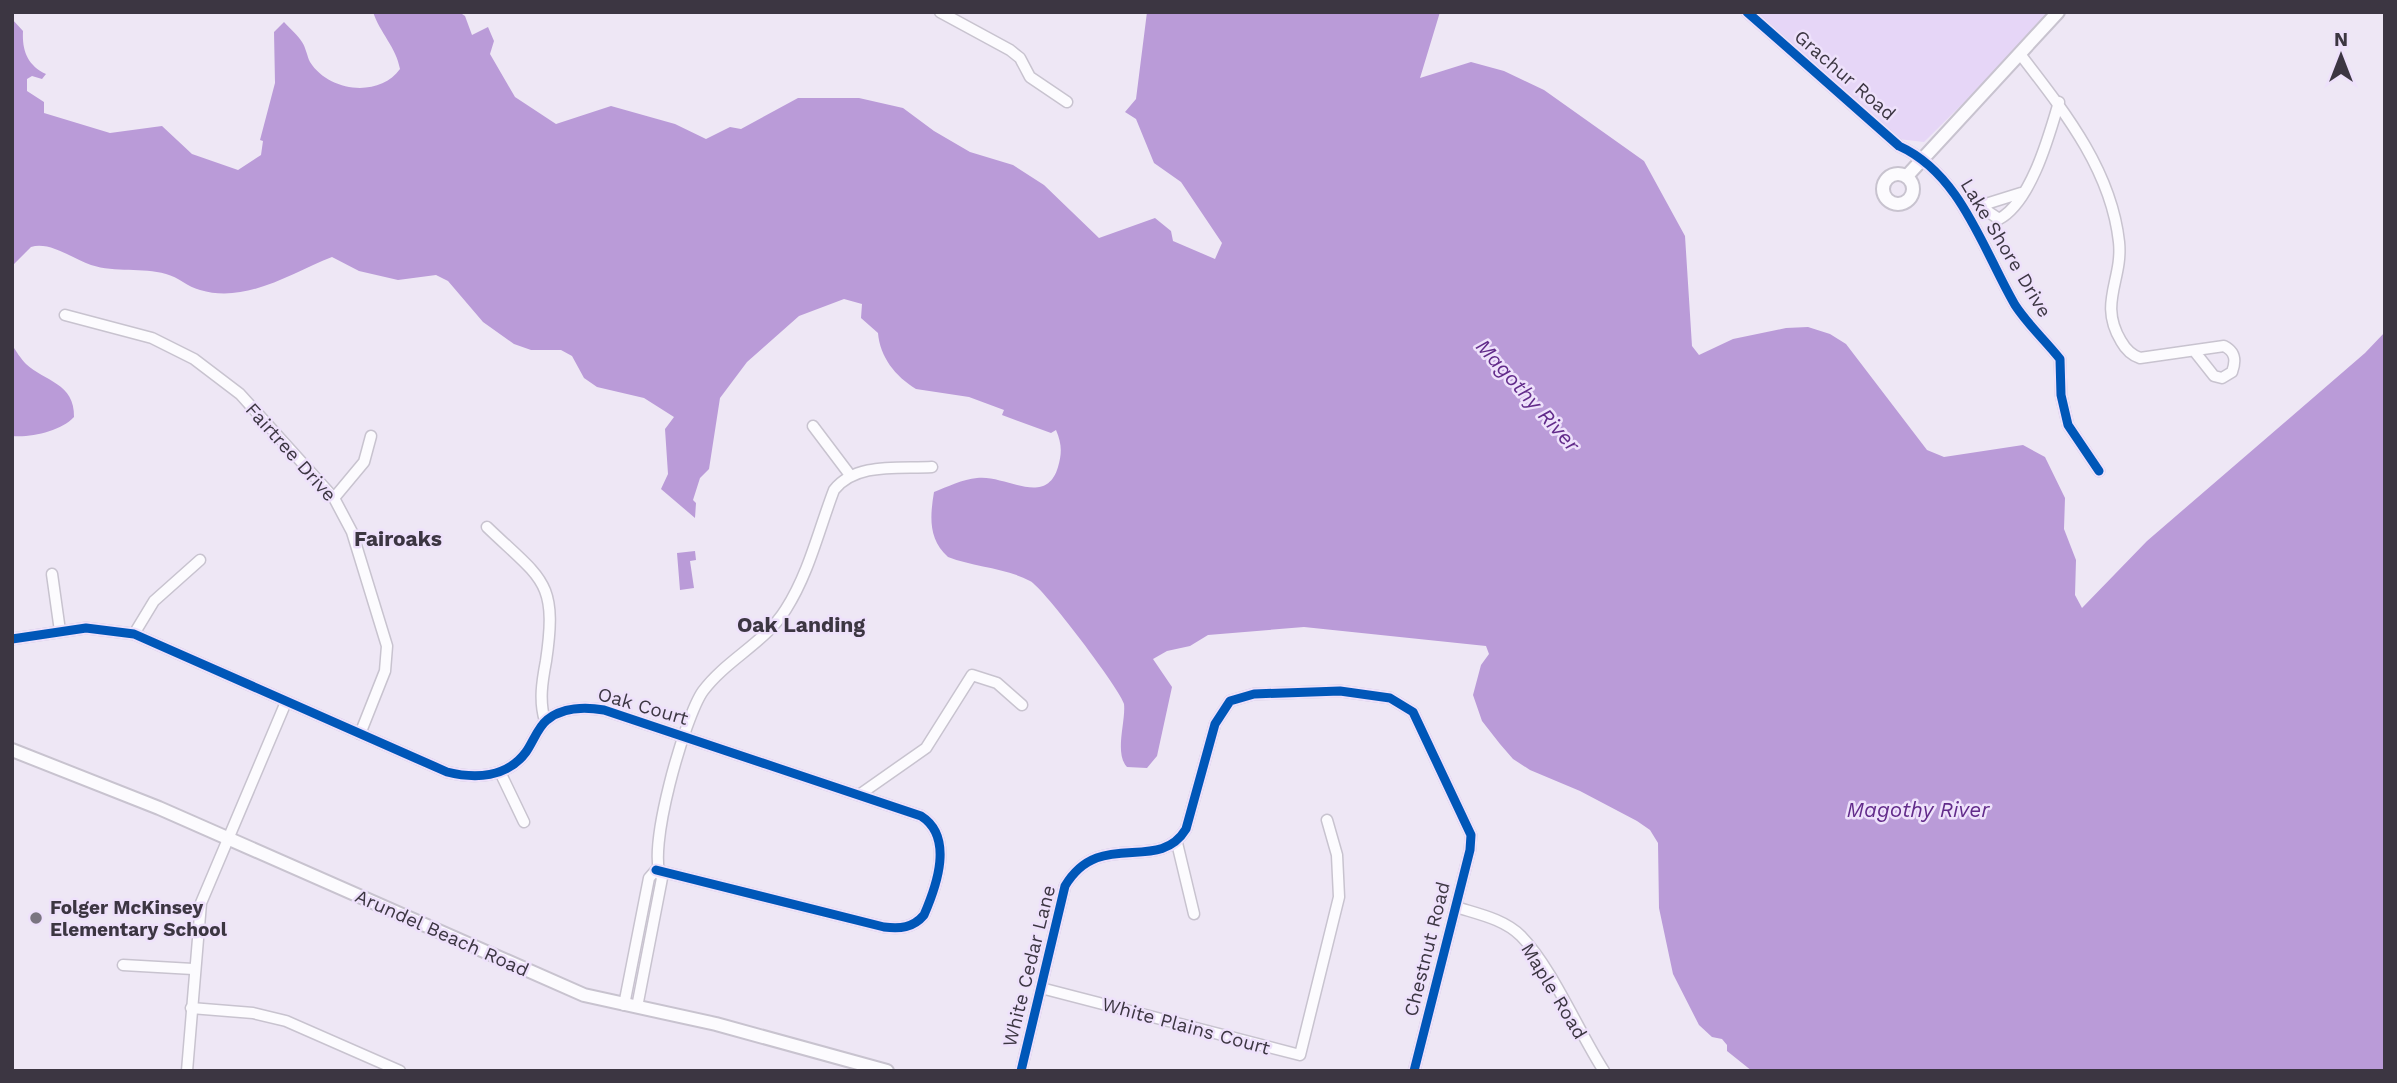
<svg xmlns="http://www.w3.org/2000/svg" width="2397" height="1083" viewBox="0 0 2397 1083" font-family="'Work Sans',sans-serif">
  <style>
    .green { fill: #e6d6f7 }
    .water { fill: #ba9bd8 }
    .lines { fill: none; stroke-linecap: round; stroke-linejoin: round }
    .minor-casing { stroke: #c8c3cf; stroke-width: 13 }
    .tertiary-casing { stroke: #c8c3cf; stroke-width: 16 }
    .minor { stroke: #fcfbfe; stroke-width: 10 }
    .tertiary { stroke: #fcfbfe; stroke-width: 12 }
    .cycleway-casing { stroke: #eee1fb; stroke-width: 13 }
    .cycleway { stroke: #0057b8; stroke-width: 9 }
    .poi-dot { fill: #7a7481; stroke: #eee1fb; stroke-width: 2.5 }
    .labels { text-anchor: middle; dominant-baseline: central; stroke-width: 5; stroke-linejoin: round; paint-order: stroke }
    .street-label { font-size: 19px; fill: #3c3642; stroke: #eee1fb }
    .poi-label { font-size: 19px; font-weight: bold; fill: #3c3642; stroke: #eee1fb; text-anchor: start }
    .water-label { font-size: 21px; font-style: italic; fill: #622b8a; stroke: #eee1fb }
    .neighbourhood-label { font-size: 21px; font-weight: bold; fill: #3c3642; stroke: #eee1fb }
  </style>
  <rect width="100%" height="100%" fill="#eee7f5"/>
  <path class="green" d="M1753,12h297l-21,26 -105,104 -26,-3z"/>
  <g class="water">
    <path d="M373,12h86l6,4 7,19 16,-8 6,14 -4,13 25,43 41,27 55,-18 64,18 31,15 24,-12 11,2 57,-31h61l44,10 31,23 36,21 43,13 31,20 55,53 56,-20 16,13 2,10 42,18 7,-16 -41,-61 -27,-19 -18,-44 -11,-7 11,-13 11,-87h293l-20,66 51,-16 33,9 40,19 100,71 41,75 7,110 7,9 34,-16 53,-11 22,-1 22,7 16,10 81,106 17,7 79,-12 22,12 20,41 -1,31 12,31 -1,35 7,13 65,-67 218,-188 20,-21v739h-633l-25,-20v-6l-5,-6 -10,-2 -13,-12 -26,-51 -14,-66 -1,-65 -8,-13 -13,-9 -57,-30 -50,-21 -17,-11 -13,-15 -18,-23 -9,-26 8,-30 8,-11 -3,-8 -182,-19 -96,8 -18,11 -23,5 -14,8 19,28 -15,69 -10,12 -20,-1c-13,-14 -1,-45 -3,-63 -2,-12 -81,-117 -94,-123 -24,-13 -56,-14 -82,-24 -20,-18 -18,-41 -14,-65 13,-5 29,-13 43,-14 28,-4 69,30 81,-11 4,-14 4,-23 -2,-37l-5,3 -49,-18 2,-5 -35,-13 -53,-8c-21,-13 -36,-32 -38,-56l-17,-15 1,-14 -18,-5 -45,17 -52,46 -27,36 -11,71 -9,9 -7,22 3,3 -1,15 -34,-29 7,-15 -3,-45 9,-12 -30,-19 -47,-11 -13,-9 -12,-22 -11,-6h-30l-17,-6 -31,-22 -35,-41 -12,-6 -38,5 -39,-9 -27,-14c-41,16 -86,47 -132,33 -12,-3 -22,-13 -34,-16 -24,-7 -50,-1 -75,-9 -18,-6 -41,-24 -60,-18l-19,19v-247l11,12c-1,19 4,34 23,43l-4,5 -10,-3 -5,3v12l17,11v11l66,20 52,-7 30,28 46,16 23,-15 2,-14 -3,-1 15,-57 -1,-51 10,-10c6,7 14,13 18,20 4,6 5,14 8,20 19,30 69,36 90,7 -4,-22 -20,-36 -27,-57z"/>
    <path d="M12,345c4,6 9,14 14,19 18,17 49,19 48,53 -13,14 -43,21 -62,19z"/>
    <path d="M695,551l1,9 -6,1 4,27 -14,2 -3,-37z"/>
  </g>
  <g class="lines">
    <defs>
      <g id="minor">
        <path d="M940,12l70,38 10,8 10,19 37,25"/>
        <path d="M1747,12l152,134c62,28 84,104 116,159 13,20 30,35 45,54l1,36 7,30 31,46"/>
        <path d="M2020,54c43,56 91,115 99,188 4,38 -21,61 2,99 5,9 10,14 19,17l84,-12c12,6 12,15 8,26l-10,6 -8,-2 -19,-24"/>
        <path d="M2021,193l-32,10 -3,2 1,6 12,8c32,-17 50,-83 60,-117"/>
        <path d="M65,315l87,23 42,21 46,35 94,104 18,34 35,114 -2,25 -25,63"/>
        <path d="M813,426l37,49"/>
        <path d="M334,498l30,-36 7,-26"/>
        <path d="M487,527c55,53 71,53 59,134 -4,21 -7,40 -1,60"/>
        <path d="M52,574l8,57"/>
        <path d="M134,634l20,-33 46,-41"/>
        <path d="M12,639l74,-11 48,6 313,138c28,7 60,6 79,-20 7,-10 12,-25 21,-32 15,-13 39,-13 57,-10l317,106c33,21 16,69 3,99 -11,13 -24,14 -40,12l-228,-57"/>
        <path d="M500,772l24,50"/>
        <path d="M859,795l67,-47 46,-73 25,8 25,22"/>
        <path d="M1177,843l17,71"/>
        <path d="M1456,907c22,7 48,12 65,29 32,33 57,95 83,135"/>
        <path d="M123,965l70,4"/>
        <path d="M1041,988l259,67 39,-158 -2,-42 -10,-35"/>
        <path d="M624,1005l25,-127 7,-8"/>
        <path d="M637,1007l25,-129c-17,-24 23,-162 41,-187 24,-32 62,-48 83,-82 23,-36 33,-80 48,-119 22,-28 65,-21 98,-23"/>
        <path d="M191,1008l62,5 33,8 114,50"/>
        <path d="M187,1071l14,-168 85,-201"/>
        <path d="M1021,1071l44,-185c35,-59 93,-11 121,-57l29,-105 15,-23 24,-7 86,-3 50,7 23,14 58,123 -1,15 -56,221"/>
      </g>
      <g id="tertiary">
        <circle cx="1898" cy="189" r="15"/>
        <path d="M1907,176l151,-164"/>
        <path d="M12,750l147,58 425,187 132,29 171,47"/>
      </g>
    </defs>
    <use href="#minor" class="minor-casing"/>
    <use href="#tertiary" class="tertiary-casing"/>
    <use href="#minor" class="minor"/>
    <use href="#tertiary" class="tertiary"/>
    <defs>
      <g id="cycleway">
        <path d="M1747,12l152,134c62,28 84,104 116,159 13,20 30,35 45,54l1,36 7,30 31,46"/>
        <path d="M12,639l74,-11 48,6 313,138c28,7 60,6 79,-20 7,-10 12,-25 21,-32 15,-13 39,-13 57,-10l317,106c33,21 16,69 3,99 -11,13 -24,14 -40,12l-228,-57"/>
        <path d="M1021,1071l44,-185c35,-59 93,-11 121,-57l29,-105 15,-23 24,-7 86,-3 50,7 23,14 58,123 -1,15 -56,221"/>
      </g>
    </defs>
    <use href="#cycleway" class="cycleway-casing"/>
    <use href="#cycleway" class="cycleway"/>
  </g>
  <circle class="poi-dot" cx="36" cy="918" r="7"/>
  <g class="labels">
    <g class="street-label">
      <text transform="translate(1845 75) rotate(41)">Grachur Road</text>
      <text transform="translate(2006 248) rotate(59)">Lake Shore Drive</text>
      <text transform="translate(291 452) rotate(48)">Fairtree Drive</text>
      <text transform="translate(643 706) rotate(16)">Oak Court</text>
      <text transform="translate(442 933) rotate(24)">Arundel Beach Road</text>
      <text transform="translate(1427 949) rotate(-76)">Chestnut Road</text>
      <text transform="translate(1029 966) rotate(-76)">White Cedar Lane</text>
      <text transform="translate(1554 991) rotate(59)">Maple Road</text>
      <text transform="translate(1186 1026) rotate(15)">White Plains Court</text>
    </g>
    <g class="poi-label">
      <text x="50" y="907">Folger McKinsey<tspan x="50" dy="22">Elementary School</tspan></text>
    </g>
    <g class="water-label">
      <text transform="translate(1528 395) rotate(48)">Magothy River</text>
      <text x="1918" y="809">Magothy River</text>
    </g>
    <g class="neighbourhood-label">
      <text x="398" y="538">Fairoaks</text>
      <text x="801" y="624">Oak Landing</text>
    </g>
  </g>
  <rect width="2397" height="1083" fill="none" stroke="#3c3642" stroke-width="28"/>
  <g transform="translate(2341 56)" stroke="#eee1fb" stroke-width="5" paint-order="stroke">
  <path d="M0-5L12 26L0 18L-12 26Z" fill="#3c3642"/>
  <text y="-10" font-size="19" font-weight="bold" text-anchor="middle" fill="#3c3642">N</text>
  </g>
</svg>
